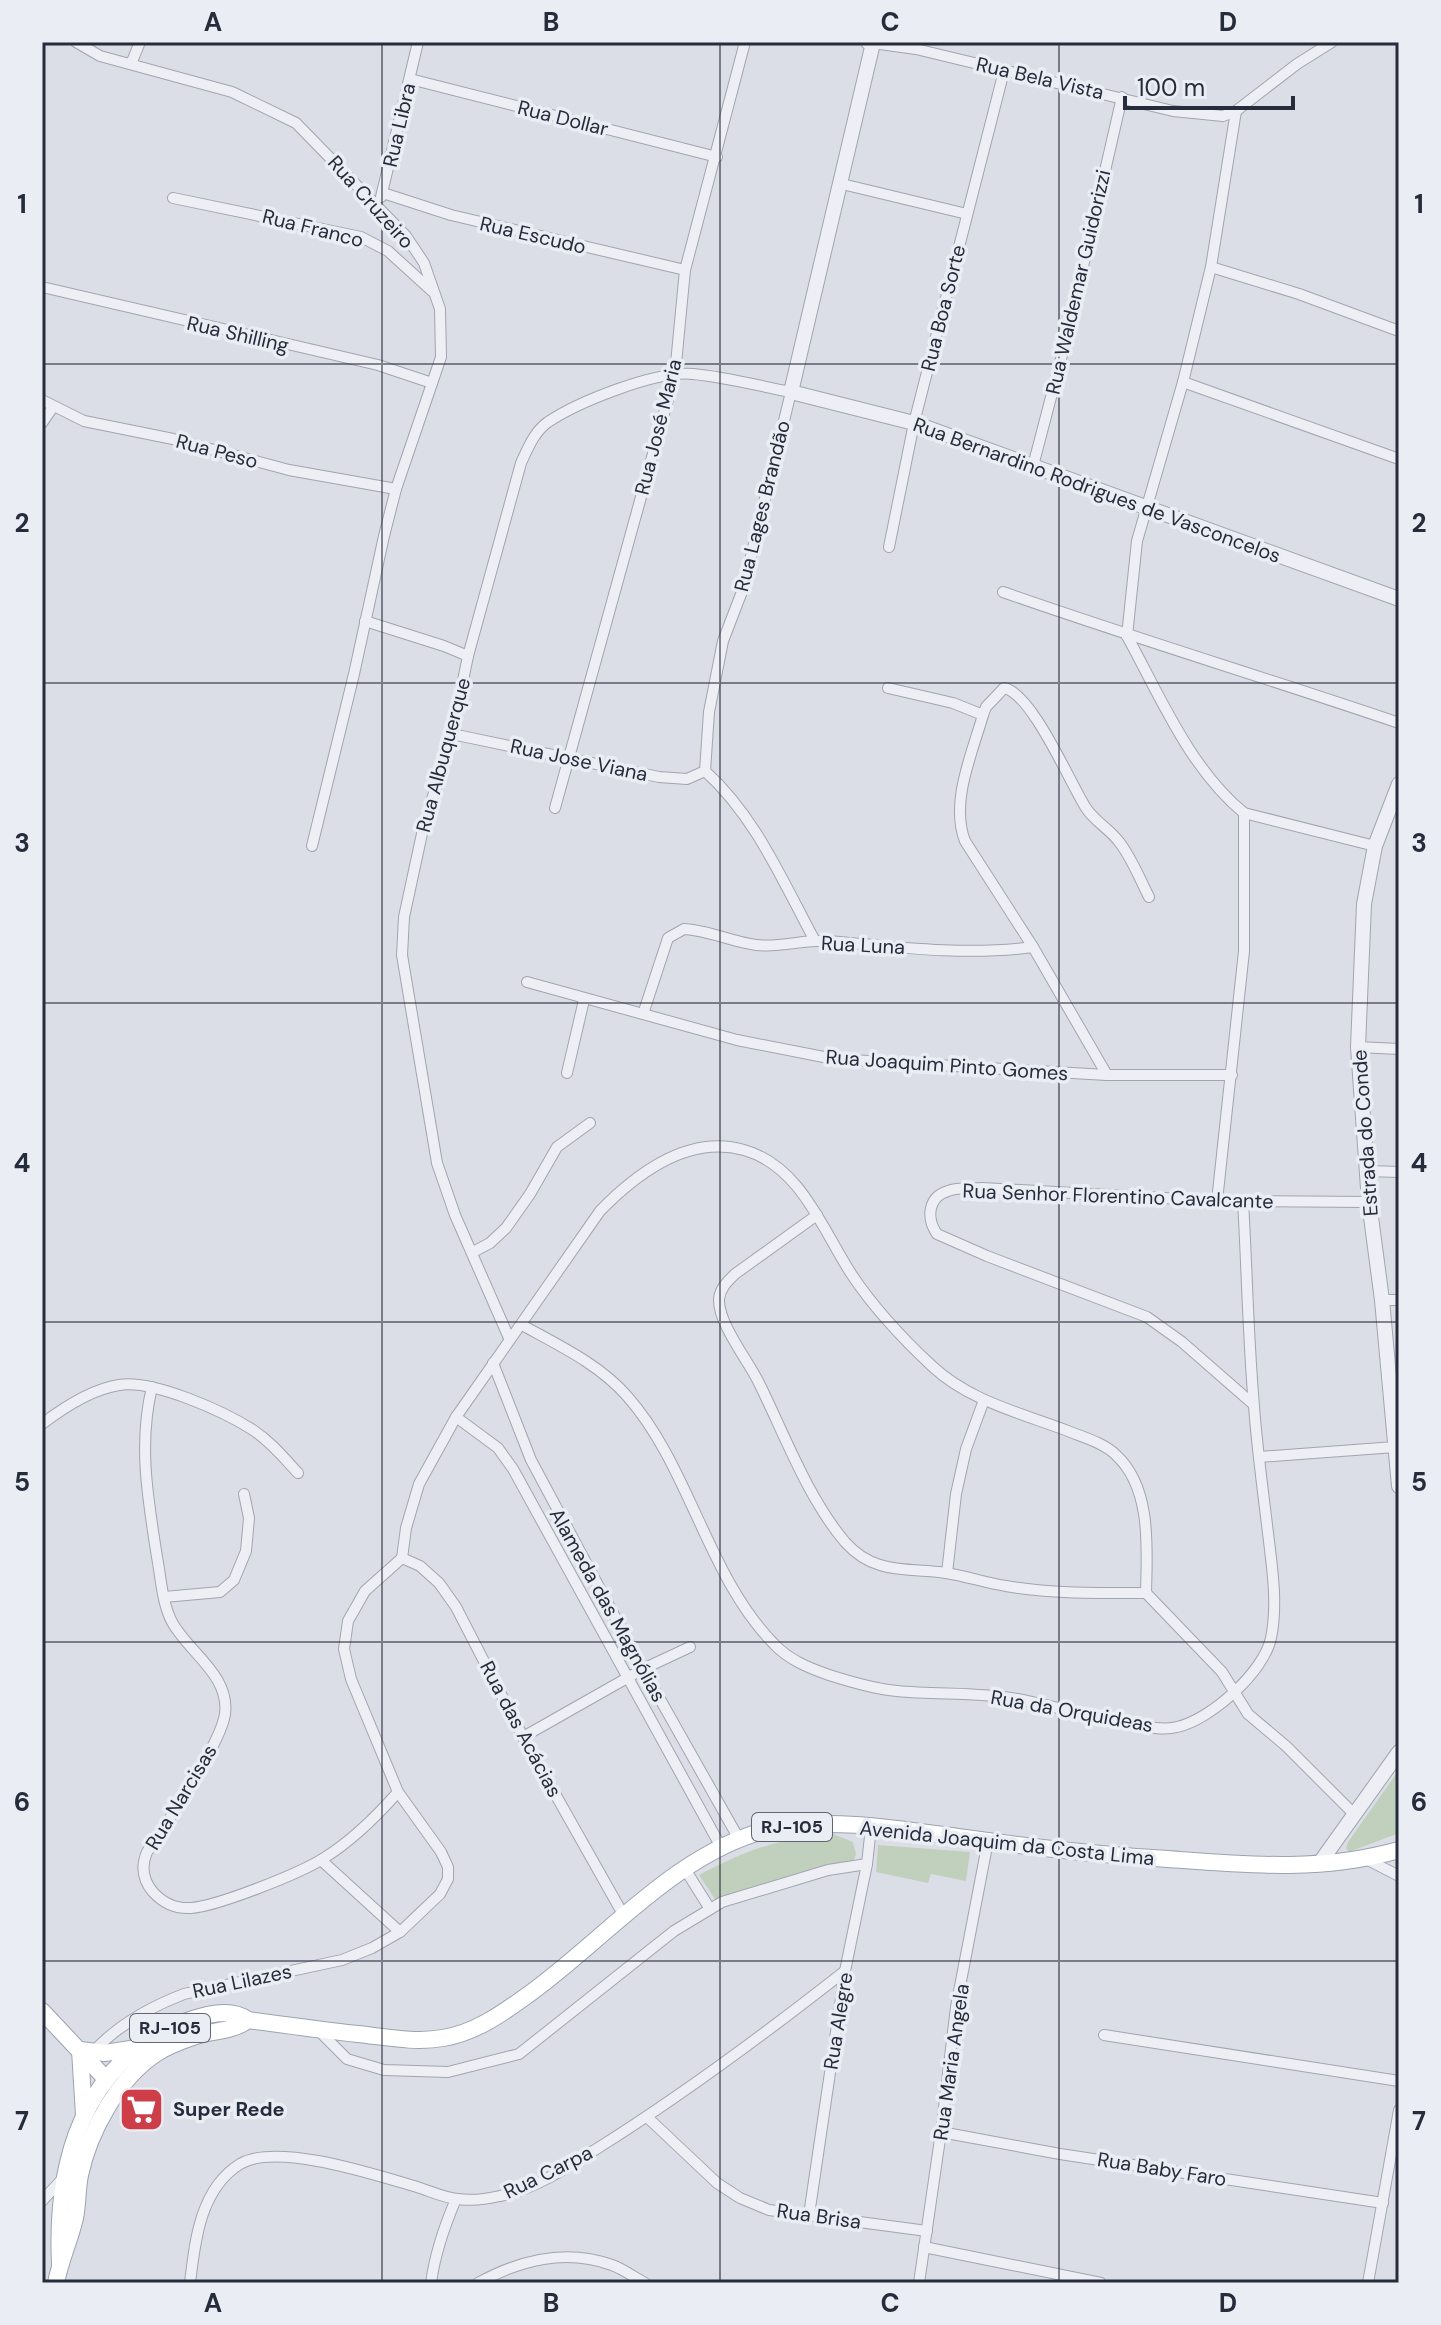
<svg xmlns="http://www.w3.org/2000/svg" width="1441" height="2325" viewBox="0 0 1441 2325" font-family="'DM Sans',sans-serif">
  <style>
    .green { fill: #c0d0bc }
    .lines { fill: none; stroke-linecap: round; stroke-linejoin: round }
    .minor-casing { stroke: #a1a5af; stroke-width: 12 }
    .tertiary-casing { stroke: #a1a5af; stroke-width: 16 }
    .primary-casing { stroke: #9ba2b1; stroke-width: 18 }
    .minor { stroke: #eeeff4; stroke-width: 10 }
    .tertiary { stroke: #eeeff4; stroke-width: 14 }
    .primary { stroke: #fff; stroke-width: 16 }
    .grid { fill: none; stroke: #252c3b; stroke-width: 2; stroke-opacity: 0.55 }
    .labels { text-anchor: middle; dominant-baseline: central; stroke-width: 7; stroke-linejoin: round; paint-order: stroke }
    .shield { fill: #eaedf4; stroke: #606672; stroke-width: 2 }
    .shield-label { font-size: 18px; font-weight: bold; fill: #252c3b }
    .street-label { font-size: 20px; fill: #252c3b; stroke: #eaedf4 }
    .poi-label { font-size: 20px; font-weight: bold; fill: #252c3b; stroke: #eaedf4; text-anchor: start }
    .neatline { fill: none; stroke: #252c3b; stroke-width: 3 }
    .grid-label { font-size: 26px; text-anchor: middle; font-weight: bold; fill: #252c3b }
  </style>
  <rect width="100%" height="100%" fill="#dbdee6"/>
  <g class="green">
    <path d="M1399,1770v63l-50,19 -3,-4 2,-6z"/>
    <path d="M833,1834l20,8 3,12 -3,8 -138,37 -16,-24c47,-25 81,-37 134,-41z"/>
    <path d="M878,1845l92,7 -4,29 -35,-7 -3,9 -52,-11z"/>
  </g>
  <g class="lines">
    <defs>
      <g id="minor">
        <path d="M76,42l24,14 132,36 64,31 110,113 18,27 16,46 1,48 -45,132 -12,47 -30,138 -42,172"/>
        <path d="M873,43l43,6 257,62 50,5 13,-5 61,-47 35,-22"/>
        <path d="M131,64l9,-22"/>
        <path d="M410,79l307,78"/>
        <path d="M842,184l125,30"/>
        <path d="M383,193l68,22 234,55"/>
        <path d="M381,197l37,-155"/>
        <path d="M173,198l188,39 27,14 44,40"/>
        <path d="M1211,267l88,27 100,37"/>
        <path d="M42,287l336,78 54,18"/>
        <path d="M1183,382l216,77"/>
        <path d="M42,400l42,21 89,18 116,31 107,19"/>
        <path d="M42,423l11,-16"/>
        <path d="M1033,466l34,-130 55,-239"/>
        <path d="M889,547l25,-124 90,-352"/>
        <path d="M1003,592c131,46 264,86 396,131"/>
        <path d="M365,621l79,25 24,10"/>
        <path d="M1127,636c33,60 63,133 117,177v138l-27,250"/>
        <path d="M1127,636l10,-95 46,-159 28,-115 25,-156"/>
        <path d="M888,688l65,15 30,12"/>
        <path d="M452,734l207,43 28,2 18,-8"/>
        <path d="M555,808l120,-434 10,-104 60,-228"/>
        <path d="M1244,813l131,33"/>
        <path d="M527,982l210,58 97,19 273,16h125"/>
        <path d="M643,1014l25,-76 16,-9c24,1 48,13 72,16 25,3 49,-6 74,-4 65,6 138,15 203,6"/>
        <path d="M1358,1047l41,2"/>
        <path d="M567,1073l17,-73"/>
        <path d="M1107,1075l-74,-128 -68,-106c-15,-39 7,-87 18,-126l3,-8 18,-19c28,5 66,95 82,120 9,14 24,21 34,35 12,16 20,36 29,54"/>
        <path d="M1368,1171l31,1"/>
        <path d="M817,1215l-82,59c-7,7 -15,14 -16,25 -1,24 28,60 39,82 26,52 49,116 87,161 9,10 21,19 35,23 21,7 44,4 66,8 20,3 40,10 60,13 46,8 93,7 140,7l76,79 26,42 38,32 69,69"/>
        <path d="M473,1252l17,-9 16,-15 24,-34 27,-47 33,-24"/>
        <path d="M1382,1300h17"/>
        <path d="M522,1325c36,20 77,39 105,71 63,71 80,180 147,248 15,16 35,24 55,31 22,7 45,14 68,16 41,4 80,1 120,8 37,7 73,18 111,24 15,3 34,8 49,4 33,-7 87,-55 94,-89 7,-34 1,-71 -3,-105 -5,-42 -11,-85 -14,-127 -6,-68 -7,-137 -11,-205"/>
        <path d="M509,1338l-54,-123 -18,-52 -35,-208 2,-38 19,-88 29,-95 16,-78 53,-193c7,-15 13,-31 27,-41 30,-20 109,-52 145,-48 33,3 66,12 98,18l-48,197 -20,52 -14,71 -4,59c51,46 78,111 110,170"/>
        <path d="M493,1363l38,97 112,209 96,170"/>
        <path d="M152,1387c-14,58 -4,112 5,170 4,21 5,46 15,65 17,31 58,53 53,92 -4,29 -59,111 -78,138 -6,14 -5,27 6,40 10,11 23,17 38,16 27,-2 110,-35 133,-50 29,-18 52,-41 74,-66"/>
        <path d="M1253,1404l-71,-62 -35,-25 -160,-61 -50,-22c-11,-16 -9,-37 11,-43 10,-4 23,-2 34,-3l235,13 152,1"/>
        <path d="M456,1417l42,31 15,21 208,378"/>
        <path d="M42,1424c21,-16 51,-35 77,-39 34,-6 106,27 134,45 18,12 31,28 45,43"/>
        <path d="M1259,1457l136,-10"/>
        <path d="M402,1558l4,-30 13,-44 37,-67 144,-206c36,-37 88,-77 144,-61 57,16 79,81 108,125 22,33 51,64 80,91 37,35 89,47 136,65 15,6 36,12 48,24 36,33 31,94 30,138"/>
        <path d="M402,1558l18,8 19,17 17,24 67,130 101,179"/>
        <path d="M947,1573l9,-79 10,-45 18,-49"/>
        <path d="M164,1597l56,-5 14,-12 12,-29 3,-33 -5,-24"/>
        <path d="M523,1737l120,-68 47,-22"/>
        <path d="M1366,1859l33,17"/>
        <path d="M321,1860l79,72"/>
        <path d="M685,1869l25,40"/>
        <path d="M318,2030l29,29 37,11 64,2 71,-18 155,-123 48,-29 106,-32 39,-6"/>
        <path d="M1104,2035l295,46"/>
        <path d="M94,2051c25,-27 56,-44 90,-57l158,-34 30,-12 28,-16 40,-38 8,-15v-12l-7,-15 -43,-60 -47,-113 -7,-30 4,-28 17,-30 37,-33"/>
        <path d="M647,2117l70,66 23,15 29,12 158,21"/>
        <path d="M941,2132l119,22 323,49"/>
        <path d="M42,2201l22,-24"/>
        <path d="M809,2215l36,-244 22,-107 4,-37"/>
        <path d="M924,2247l177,36"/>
        <path d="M190,2283c5,-42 10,-94 50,-119 37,-22 136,11 177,23 13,4 27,11 41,12 14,2 29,0 42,-3 34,-6 69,-30 98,-48 86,-54 168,-115 247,-177"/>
        <path d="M431,2283c4,-30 13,-56 25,-84"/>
        <path d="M478,2283c42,-23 87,-35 134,-18 11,4 22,12 33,18"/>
        <path d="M919,2283l22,-151 15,-125 32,-166"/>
        <path d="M1368,2283l31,-173"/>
      </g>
      <g id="tertiary">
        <path d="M868,42l5,1 -82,349 123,31 485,176"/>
        <path d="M1399,784l-24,62 -11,58 -6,143 11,155 13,98 17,186"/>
        <path d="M1319,1864l80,-112"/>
      </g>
      <g id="primary">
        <path d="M42,2011l63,67"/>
        <path d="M80,2050l4,65"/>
        <path d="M80,2050l25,3 32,-5"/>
        <path d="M60,2264c-5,-101 23,-202 124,-242 20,-7 46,-15 64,-2 37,5 73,10 110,14 28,3 57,9 85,4 31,-5 57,-23 82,-41 77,-54 151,-146 246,-168 61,-13 140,2 202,10 64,9 130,16 195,20 80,6 153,13 231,-9"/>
        <path d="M56,2283c4,-22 14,-43 19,-65 3,-14 2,-28 5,-43 9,-43 38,-97 77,-122 11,-7 27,-13 39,-17 18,-6 36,-4 52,-16"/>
      </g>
    </defs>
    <use href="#minor" class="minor-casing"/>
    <use href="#tertiary" class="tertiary-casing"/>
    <use href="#primary" class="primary-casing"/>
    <use href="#minor" class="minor"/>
    <use href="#tertiary" class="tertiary"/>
    <use href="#primary" class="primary"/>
  </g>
  <path class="grid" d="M382,42v2241M720,42v2241M1059,42v2241M42,364h1357M42,683h1357M42,1003h1357M42,1322h1357M42,1642h1357M42,1961h1357"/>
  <defs>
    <symbol id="supermarket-square" viewBox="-11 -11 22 22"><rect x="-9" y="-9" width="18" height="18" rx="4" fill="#cd3e49" stroke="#eaedf4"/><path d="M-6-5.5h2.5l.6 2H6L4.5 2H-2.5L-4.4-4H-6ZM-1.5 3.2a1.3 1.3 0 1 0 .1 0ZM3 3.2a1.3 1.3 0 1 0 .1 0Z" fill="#fff"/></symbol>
  </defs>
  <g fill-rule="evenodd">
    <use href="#supermarket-square" x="116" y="2084" width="51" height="51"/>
  </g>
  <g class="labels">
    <g class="shield">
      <rect x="752" y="1813" width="80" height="28" rx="6"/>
      <rect x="130" y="2014" width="80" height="28" rx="6"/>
    </g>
    <g class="shield-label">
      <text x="792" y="1827">RJ-105</text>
      <text x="170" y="2028">RJ-105</text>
    </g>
    <g class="street-label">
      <text transform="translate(1040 78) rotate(13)">Rua Bela Vista</text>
      <text transform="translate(563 118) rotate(14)">Rua Dollar</text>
      <text transform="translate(399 125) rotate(-77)">Rua Libra</text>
      <text transform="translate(371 202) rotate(48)">Rua Cruzeiro</text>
      <text transform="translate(313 228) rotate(14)">Rua Franco</text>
      <text transform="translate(533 235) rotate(13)">Rua Escudo</text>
      <text transform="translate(1078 282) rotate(-77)">Rua Waldemar Guidorizzi</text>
      <text transform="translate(943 308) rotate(-76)">Rua Boa Sorte</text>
      <text transform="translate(238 334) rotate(13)">Rua Shilling</text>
      <text transform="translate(658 427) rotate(-76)">Rua José Maria</text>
      <text transform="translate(217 451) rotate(15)">Rua Peso</text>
      <text transform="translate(1097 490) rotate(20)">Rua Bernardino Rodrigues de Vasconcelos</text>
      <text transform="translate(762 506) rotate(-76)">Rua Lages Brandão</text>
      <text transform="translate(443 755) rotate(-75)">Rua Albuquerque</text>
      <text transform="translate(579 760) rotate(12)">Rua Jose Viana</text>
      <text transform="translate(863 945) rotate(3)">Rua Luna</text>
      <text transform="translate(947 1065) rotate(4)">Rua Joaquim Pinto Gomes</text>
      <text transform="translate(1365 1133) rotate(-94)">Estrada do Conde</text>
      <text transform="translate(1118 1196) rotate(2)">Rua Senhor Florentino Cavalcante</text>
      <text transform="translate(608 1605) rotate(61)">Alameda das Magnólias</text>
      <text transform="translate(1072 1711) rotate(10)">Rua da Orquideas</text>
      <text transform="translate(521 1729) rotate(62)">Rua das Acácias</text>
      <text transform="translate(181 1797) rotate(-59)">Rua Narcisas</text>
      <text transform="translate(1007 1843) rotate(6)">Avenida Joaquim da Costa Lima</text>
      <text transform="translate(242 1981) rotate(-12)">Rua Lilazes</text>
      <text transform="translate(838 2021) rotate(-81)">Rua Alegre</text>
      <text transform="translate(951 2062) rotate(-82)">Rua Maria Angela</text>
      <text transform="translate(1162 2169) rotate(9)">Rua Baby Faro</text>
      <text transform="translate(548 2172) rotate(-26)">Rua Carpa</text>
      <text transform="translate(819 2216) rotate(8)">Rua Brisa</text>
    </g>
    <g class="poi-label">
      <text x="173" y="2109">Super Rede</text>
    </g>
  </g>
  <rect width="1441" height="2325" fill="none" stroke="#eaedf4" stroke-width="88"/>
  <path d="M1125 96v12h168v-12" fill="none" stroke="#252c3b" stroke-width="4"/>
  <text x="1137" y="96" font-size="24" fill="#252c3b" stroke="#eaedf4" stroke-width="6" paint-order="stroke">100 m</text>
  <rect x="44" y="44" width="1353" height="2237" class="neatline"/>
  <g class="grid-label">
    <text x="213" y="31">A</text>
    <text x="551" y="31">B</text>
    <text x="890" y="31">C</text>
    <text x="1228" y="31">D</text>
    <text x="22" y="213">1</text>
    <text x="1419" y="213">1</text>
    <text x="22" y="532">2</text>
    <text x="1419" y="532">2</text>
    <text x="22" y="852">3</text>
    <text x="1419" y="852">3</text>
    <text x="22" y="1172">4</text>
    <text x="1419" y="1172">4</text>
    <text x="22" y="1491">5</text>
    <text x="1419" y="1491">5</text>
    <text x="22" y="1811">6</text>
    <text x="1419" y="1811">6</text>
    <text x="22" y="2130">7</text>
    <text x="1419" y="2130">7</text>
    <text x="213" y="2312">A</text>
    <text x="551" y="2312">B</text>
    <text x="890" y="2312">C</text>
    <text x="1228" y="2312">D</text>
  </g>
</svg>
